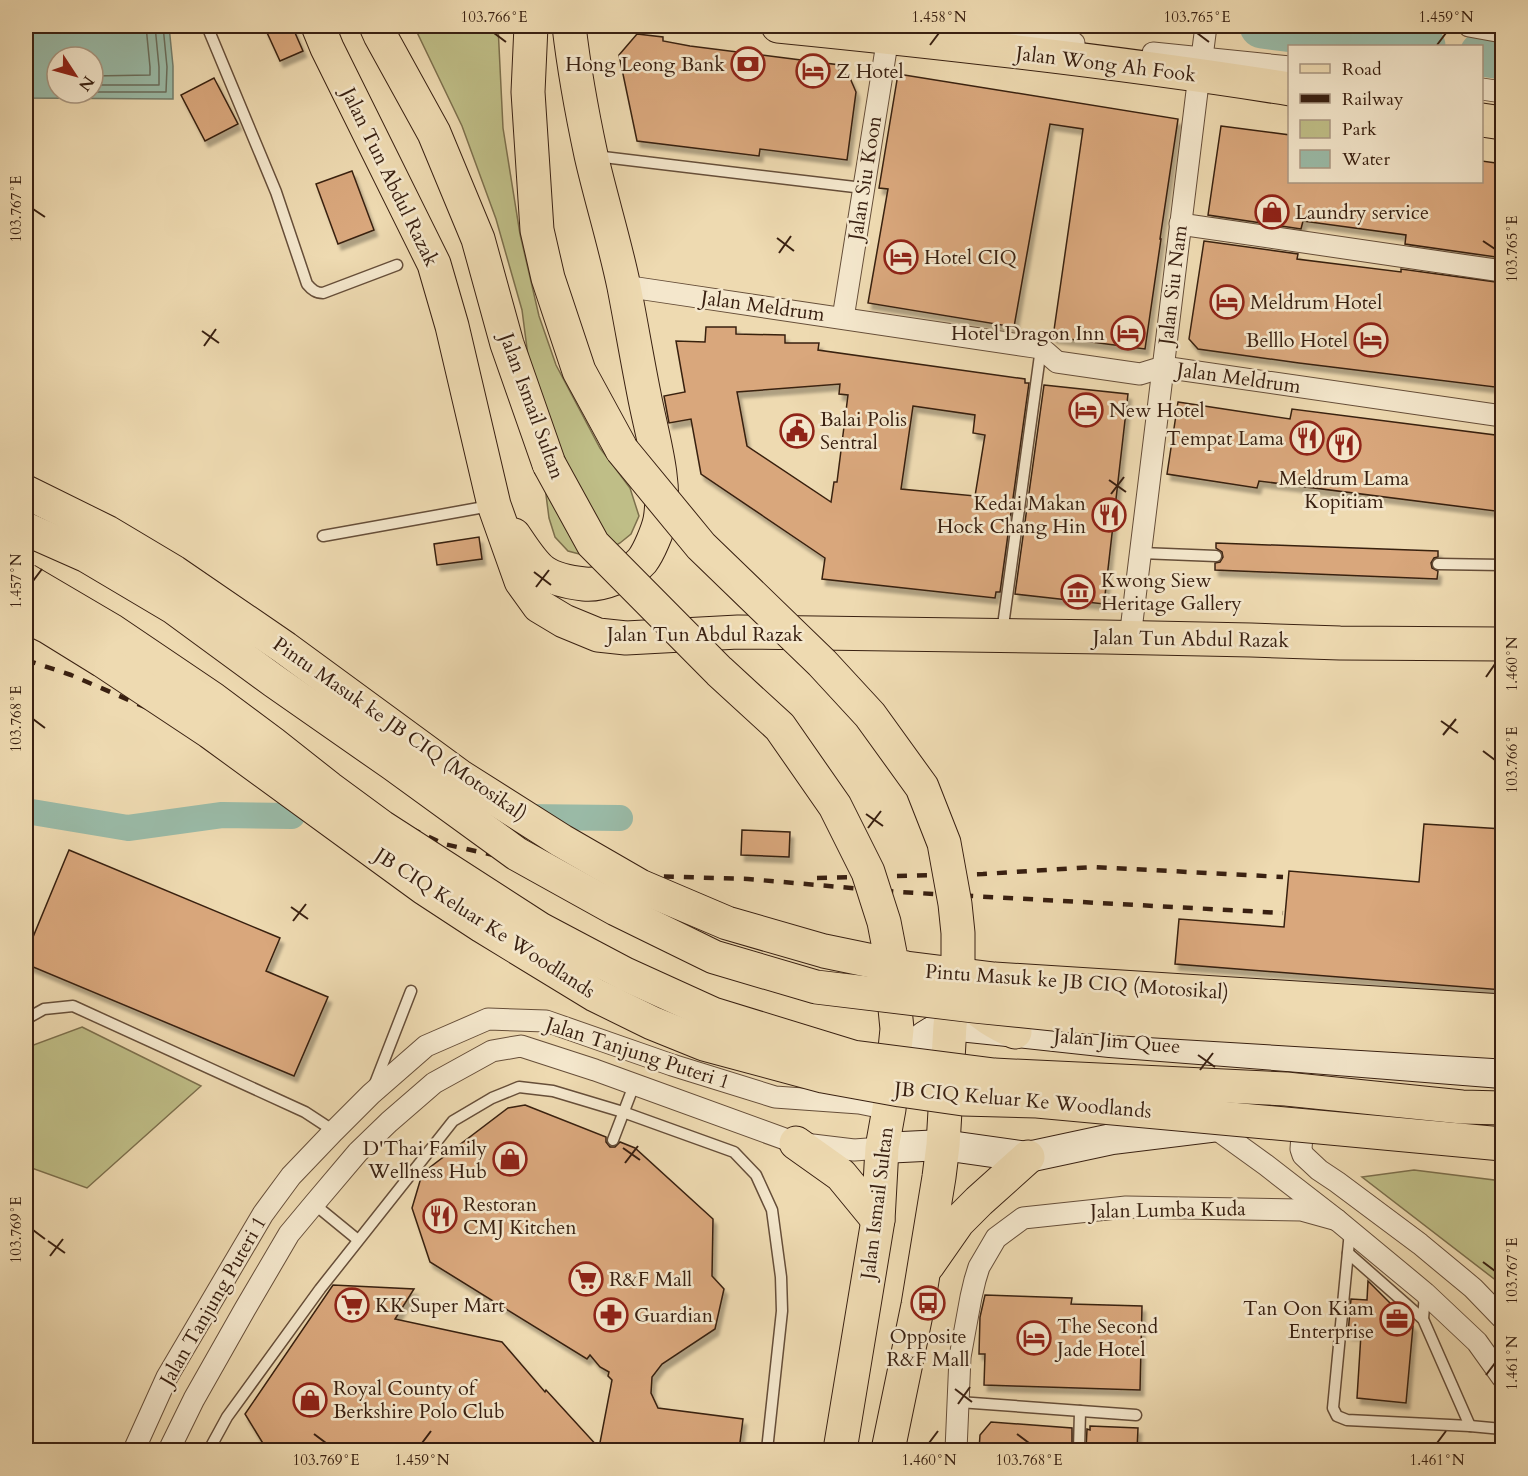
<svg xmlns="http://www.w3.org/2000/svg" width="1528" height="1476" viewBox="0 0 1528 1476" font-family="Cardo,serif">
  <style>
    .green { fill: #bfbe87; stroke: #7c6f4c; stroke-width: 1.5 }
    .water { fill: #9abba8; stroke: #737d6c; stroke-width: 1.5; fill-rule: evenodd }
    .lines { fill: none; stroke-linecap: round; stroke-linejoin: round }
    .shore { stroke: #6a6e5c; stroke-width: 1.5 }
    .canal { stroke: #9abba8; stroke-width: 26 }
    .river { stroke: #9abba8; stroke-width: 45 }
    .building { fill: #d9a77c; stroke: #392011; stroke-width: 1.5; fill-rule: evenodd; filter: url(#shadow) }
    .lane-casing { stroke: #664e39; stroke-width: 13 }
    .street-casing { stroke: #664e39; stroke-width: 23 }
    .secondary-casing { stroke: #392011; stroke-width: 32 }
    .primary-casing { stroke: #392011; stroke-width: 35 }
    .lane { stroke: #f4e7cc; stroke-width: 10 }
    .street { stroke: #f4e7cc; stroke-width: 21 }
    .secondary { stroke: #f4e7cc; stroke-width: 30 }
    .primary { stroke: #eedab1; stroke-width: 33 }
    .rail { stroke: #392011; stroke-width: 4.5; stroke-dasharray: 10 10; stroke-linecap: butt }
    .primary-bridge-casing { stroke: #392011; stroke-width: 35; stroke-linecap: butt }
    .highway-bridge-casing { stroke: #392011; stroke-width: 35; stroke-linecap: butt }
    .primary-bridge { stroke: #eedab1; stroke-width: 33 }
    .highway-bridge { stroke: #eedab1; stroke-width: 33 }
    .ticks { fill: none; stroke: #392011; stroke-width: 2 }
    .labels { text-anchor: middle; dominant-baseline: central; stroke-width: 5; stroke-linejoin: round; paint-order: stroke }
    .poi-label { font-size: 20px; fill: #392011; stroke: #f4e7cc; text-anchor: start }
    .street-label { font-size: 20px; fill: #392011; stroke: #f4e7cc }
    .neatline { fill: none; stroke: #392011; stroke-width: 2 }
    .ticks-label { font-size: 15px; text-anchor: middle; fill: #392011 }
  </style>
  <defs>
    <filter id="shadow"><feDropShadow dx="3.5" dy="6" stdDeviation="1.5" flood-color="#0004"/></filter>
  </defs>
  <rect width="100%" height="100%" fill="#eedab1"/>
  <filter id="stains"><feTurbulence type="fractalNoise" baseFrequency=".00333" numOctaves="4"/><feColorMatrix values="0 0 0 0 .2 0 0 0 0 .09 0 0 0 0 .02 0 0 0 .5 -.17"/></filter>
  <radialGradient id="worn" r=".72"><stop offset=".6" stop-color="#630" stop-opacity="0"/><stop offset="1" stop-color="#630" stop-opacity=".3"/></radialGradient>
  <g class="green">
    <path d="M414,26h84l5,102 17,106 19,82 17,49 44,83 30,40 9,28 -8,18 -11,9 -16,9 -21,3 -15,-4 -13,-14 -6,-19 -27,-208 -26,-91 -34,-93z"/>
    <path d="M82,1027l119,59 -114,102 -61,-22v-113l2,-6z"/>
    <path d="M1414,1170l88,11v104l-140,-108z"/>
  </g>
  <path class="water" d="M26,26h143l4,40v33l-147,-1zM57,57h36v36h-36z"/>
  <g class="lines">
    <g class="shore">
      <path d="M93,76l57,-1v-8l-4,-41"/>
      <path d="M93,85h66v-18l-4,-41"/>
      <path d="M93,92h73l1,-25 -4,-41"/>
    </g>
    <g class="canal">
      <path d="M26,811l102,17 94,-13 70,1"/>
      <path d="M521,817l99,1"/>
    </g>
    <g class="river">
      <path d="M1262,26l161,20"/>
      <path d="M1482,54l20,3"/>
    </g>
  </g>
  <g class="building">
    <path d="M264,26h28l11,25 -23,10z"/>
    <path d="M637,34l26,3v4l27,5 150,19 -1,5 11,8 6,14 -9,68 -87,-11 -1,7 -122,-15 -18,-86z"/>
    <path d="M898,74l280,45 -18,120h1l-16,110 -92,-12 30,-208 -33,-5 -36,203 -146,-24 20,-114 -9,-1z"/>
    <path d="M214,78l24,46 -33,17 -24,-46z"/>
    <path d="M1221,126l69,9v47h192v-21l21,3v94l-98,-14 1,-9 -103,-14 -2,8 -93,-14z"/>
    <path d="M352,171l22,59 -36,14 -22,-60z"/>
    <path d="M1204,241l94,13 -1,5 104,13v-3l102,14v105l-204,-25 -101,-14 -9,-10z"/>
    <path d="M706,327h30v7l49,1v8h34l-1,7 207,29v4h4l-29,209h-4l-1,6 -173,-19 3,-21 -124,-84 -10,-55 -22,4 -5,-27 21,-4 -9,-51 29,1zM840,384l-1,10 9,1 -11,87h-3l-3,20 -84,-56 -10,-54zM913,406l62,9 -2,18 12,2 -10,61 -74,-7z"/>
    <path d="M1044,385l84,9 -24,210 -89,-10z"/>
    <path d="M1178,402l112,17 2,-10 211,27v76l-244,-31 -2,7 -90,-14z"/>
    <path d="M479,537l3,22 -45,6 -3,-21z"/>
    <path d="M1216,543l222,8v6l-4,1 -3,5 1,5 6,3 -1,8 -222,-9v-7l5,-1 3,-5 -1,-5 -6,-4z"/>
    <path d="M1424,824l79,5v161l-328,-26 4,-45 105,8 5,-56 130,11z"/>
    <path d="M742,830l48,2 -1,25 -48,-2z"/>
    <path d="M69,850l211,88 -14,33 62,26 -34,79 -268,-112v-10z"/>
    <path d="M525,1105l81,32v5l4,5h5l5,-5 15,6 78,71 -1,57 12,13 -9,40 -53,35 -10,13 -1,16 7,15 85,11 -4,31h-472l-22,-36 88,-129 81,4 -19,30 107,23 43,50 1,-2 53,58 13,-68 -4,-4 1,-4 -9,-5 -10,-12 -3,4 -157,-97 -18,-54 8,-27 9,-13 79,-60z"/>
    <path d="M1368,1281l45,45 -7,77 -49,-5 4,-64h-13l3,-35 16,1z"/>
    <path d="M985,1295l87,3 -1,6 71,2 -2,84 -156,-5 1,-31h-6l1,-37z"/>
    <path d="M991,1422l81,6v22h-93l1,-15z"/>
    <path d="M1090,1426l48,2 -1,22h-51l1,-21 3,1z"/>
  </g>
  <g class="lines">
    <defs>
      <g id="lane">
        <path d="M207,26l69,166 31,92c5,6 9,9 16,9l74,-28"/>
        <path d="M595,156l268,32"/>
        <path d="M323,536l167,-30"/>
        <path d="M1141,553l75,3"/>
        <path d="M1438,564l64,1"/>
        <path d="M1002,633l39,-285"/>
        <path d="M26,1019l18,-10 29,-3 232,106 29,19"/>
        <path d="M374,1086l37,-95"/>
        <path d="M613,1140l21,-55"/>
        <path d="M314,1204l44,36"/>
        <path d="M1350,1231l-17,177 4,8 10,4 123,6 32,3"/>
        <path d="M1348,1253l75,66"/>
        <path d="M1425,1294l-2,25 47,107"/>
        <path d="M959,1402l177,13"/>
        <path d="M209,1450l18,-33 93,-128 133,-168 39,-23 27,-11 34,4 70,21 111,40 22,23 16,35 9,67 1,34 -15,139"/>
        <path d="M1079,1450l1,-39"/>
      </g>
      <g id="street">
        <path d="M972,26l102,17"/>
        <path d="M1469,26l33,6"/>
        <path d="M1153,53l137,14"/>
        <path d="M1202,57l4,-31"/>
        <path d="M1482,89l20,3"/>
        <path d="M1180,224l322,47"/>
        <path d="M624,286l417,62 16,14 83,12 23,-7 339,49"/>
        <path d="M843,318l45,-281"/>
        <path d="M1130,638l69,-563"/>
        <path d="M1317,1122l-10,7 -5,6 -1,14 2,6 16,15 18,12 83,62 53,44 29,30"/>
        <path d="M1212,1126l54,39 71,55 88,73 52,49 25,35"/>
        <path d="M134,1450l33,-73 96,-163 28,-38 43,-45 37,-37 55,-48 62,-27 58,2 126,44 103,32 84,6 30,6"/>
        <path d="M169,1450l25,-51 51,-90 44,-75 25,-30 44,-52 31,-30 45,-39 58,-32 29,-5 74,24 201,73 58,7 28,-2"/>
        <path d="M956,1450l4,-93 11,-60 4,-17 4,-13 17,-29 27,-20 103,-11 175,3 36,10"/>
      </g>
      <g id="secondary">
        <path d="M896,1083c5,-21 16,-40 36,-51 5,-3 12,-5 18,-7l160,17 392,31"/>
        <path d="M882,1148l61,-3 85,12 84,-18 106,-13"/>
      </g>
      <g id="primary">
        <path d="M318,26l9,22 107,216 18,62 42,179 27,76 18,25 25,15 34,14 28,3 112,-6 367,5 146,3 89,3 162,1"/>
        <path d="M376,26l4,9 54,98 44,106 29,105 42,120"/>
        <path d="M531,26l-3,66 9,138 11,48 31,93 43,79"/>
        <path d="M778,26c171,17 342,36 512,63"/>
        <path d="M1482,120l20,3"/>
        <path d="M514,535c23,34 27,44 70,49 17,2 47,-10 58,-23 7,-9 16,-31 18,-41 7,-39 -9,-88 -16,-126 -7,-35 -13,-71 -20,-107 -9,-44 -23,-88 -33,-132 -9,-42 -17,-86 -22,-129"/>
        <path d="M966,999c16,16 29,24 49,33"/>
        <path d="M796,1143l45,32 37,45"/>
        <path d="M928,1265l30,-43 21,-21 49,-44"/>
        <path d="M840,1450l38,-230 4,-72 7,-39 8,-80 -6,-61"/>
        <path d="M888,1450l30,-145 21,-128 4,-32 7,-120 7,-49"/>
      </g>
    </defs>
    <use href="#lane" class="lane-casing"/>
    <use href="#street" class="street-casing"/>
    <use href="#secondary" class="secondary-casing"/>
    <use href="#primary" class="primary-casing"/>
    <use href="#lane" class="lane"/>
    <use href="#street" class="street"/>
    <use href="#secondary" class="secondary"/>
    <use href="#primary" class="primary"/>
    <g class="rail">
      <path d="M26,660l45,15 134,58 239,111 67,15 76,15 161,5 150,13 385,21"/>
      <path d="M817,878l166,-4 111,-7 189,10"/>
    </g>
    <defs>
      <g id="primary-bridge">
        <path d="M622,450l79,96 121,117 48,52 52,72 22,56 11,61 3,29v29"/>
        <path d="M549,464l44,80 126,127 61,56 55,79 33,66 16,50 6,31"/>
      </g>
      <g id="highway-bridge">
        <path d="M26,492l81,40 67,40 111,76 176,129 101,64 78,45 87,37 97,28 82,17 88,11 508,32"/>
        <path d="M26,529l61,27 86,51 101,74 119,83 124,90 99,55 98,48 102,30 158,19 99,10 429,26"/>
        <path d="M26,580l85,50 102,69 59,44 57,45 53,39 158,102 85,45 88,40 140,43 141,18 292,14 176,18 40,1"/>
        <path d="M26,616l22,11 55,34 107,71 214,156 58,38 113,69 57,28 52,21 119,32 77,14 63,9 74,2 465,43"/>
      </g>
    </defs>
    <use href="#primary-bridge" class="primary-bridge-casing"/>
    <use href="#highway-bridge" class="highway-bridge-casing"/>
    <use href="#primary-bridge" class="primary-bridge"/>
    <use href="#highway-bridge" class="highway-bridge"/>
  </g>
  <path class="ticks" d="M494,33l12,9M1197,33l12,9M930,45l9,-12M1437,45l9,-12M33,209l12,8M777,238l17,13M1483,241l12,8M779,253l12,-17M202,331l17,12M204,346l12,-17M1109,480l17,12M1111,494l13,-17M534,572l17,13M33,581l9,-12M536,587l13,-17M1486,677l9,-13M33,719l12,9M1441,721l17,12M1443,735l13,-16M1483,751l12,9M866,814l17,12M868,828l13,-17M291,907l17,12M293,921l13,-17M1198,1055l17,12M1200,1070l13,-17M623,1148l17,12M625,1163l13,-17M33,1230l12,9M48,1241l17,12M50,1256l13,-17M1483,1262l12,9M1486,1375l9,-12M955,1389l17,13M958,1404l12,-17M314,1434l12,9M1017,1434l12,9M422,1443l9,-12M929,1443l9,-12M1437,1443l9,-12"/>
  <defs>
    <symbol id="bank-ring" viewBox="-11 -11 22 22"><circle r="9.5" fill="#f4e7cc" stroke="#8f2418" stroke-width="1.5"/><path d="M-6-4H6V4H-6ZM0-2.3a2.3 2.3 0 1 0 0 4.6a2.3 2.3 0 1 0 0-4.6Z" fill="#8f2418"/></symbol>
    <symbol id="hotel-ring" viewBox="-11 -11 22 22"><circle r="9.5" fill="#f4e7cc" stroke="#8f2418" stroke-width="1.5"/><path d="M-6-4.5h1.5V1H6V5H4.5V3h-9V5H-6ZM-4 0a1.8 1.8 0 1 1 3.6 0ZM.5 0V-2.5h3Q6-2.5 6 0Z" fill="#8f2418"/></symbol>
    <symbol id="shop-ring" viewBox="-11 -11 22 22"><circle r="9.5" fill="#f4e7cc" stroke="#8f2418" stroke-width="1.5"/><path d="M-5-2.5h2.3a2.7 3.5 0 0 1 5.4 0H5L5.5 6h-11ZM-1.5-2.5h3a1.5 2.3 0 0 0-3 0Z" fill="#8f2418"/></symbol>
    <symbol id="civic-ring" viewBox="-11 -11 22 22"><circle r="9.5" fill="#f4e7cc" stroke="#8f2418" stroke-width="1.5"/><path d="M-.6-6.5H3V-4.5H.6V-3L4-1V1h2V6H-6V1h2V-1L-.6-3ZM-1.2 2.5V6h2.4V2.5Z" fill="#8f2418"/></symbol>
    <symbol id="restaurant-ring" viewBox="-11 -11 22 22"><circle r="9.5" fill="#f4e7cc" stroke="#8f2418" stroke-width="1.5"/><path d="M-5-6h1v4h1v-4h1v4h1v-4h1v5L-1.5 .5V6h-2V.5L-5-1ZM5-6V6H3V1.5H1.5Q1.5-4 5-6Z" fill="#8f2418"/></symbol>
    <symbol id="museum-ring" viewBox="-11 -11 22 22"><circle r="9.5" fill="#f4e7cc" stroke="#8f2418" stroke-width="1.5"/><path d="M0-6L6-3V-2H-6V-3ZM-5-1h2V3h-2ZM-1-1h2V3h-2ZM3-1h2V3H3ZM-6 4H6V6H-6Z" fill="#8f2418"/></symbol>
    <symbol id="supermarket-ring" viewBox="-11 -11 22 22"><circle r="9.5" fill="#f4e7cc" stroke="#8f2418" stroke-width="1.5"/><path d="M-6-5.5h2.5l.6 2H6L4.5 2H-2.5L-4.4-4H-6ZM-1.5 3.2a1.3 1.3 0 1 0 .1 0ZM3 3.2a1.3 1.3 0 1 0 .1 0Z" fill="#8f2418"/></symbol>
    <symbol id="bus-ring" viewBox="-11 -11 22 22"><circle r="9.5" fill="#f4e7cc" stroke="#8f2418" stroke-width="1.5"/><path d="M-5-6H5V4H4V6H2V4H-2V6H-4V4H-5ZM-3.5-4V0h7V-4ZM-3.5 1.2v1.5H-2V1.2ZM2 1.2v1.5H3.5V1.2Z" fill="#8f2418"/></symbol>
    <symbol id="pharmacy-ring" viewBox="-11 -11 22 22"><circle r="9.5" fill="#f4e7cc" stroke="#8f2418" stroke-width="1.5"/><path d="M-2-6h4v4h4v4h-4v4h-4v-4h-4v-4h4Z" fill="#8f2418"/></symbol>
    <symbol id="office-ring" viewBox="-11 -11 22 22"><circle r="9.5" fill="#f4e7cc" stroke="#8f2418" stroke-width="1.5"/><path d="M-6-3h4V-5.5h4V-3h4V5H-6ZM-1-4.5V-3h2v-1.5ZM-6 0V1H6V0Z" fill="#8f2418"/></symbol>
  </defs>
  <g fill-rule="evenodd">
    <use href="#bank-ring" x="729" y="45" width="38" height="38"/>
    <use href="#hotel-ring" x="794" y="52" width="38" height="38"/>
    <use href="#shop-ring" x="1253" y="193" width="38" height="38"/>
    <use href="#hotel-ring" x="882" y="238" width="38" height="38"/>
    <use href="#hotel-ring" x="1208" y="283" width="38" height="38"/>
    <use href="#hotel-ring" x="1109" y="314" width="38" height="38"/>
    <use href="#hotel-ring" x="1352" y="321" width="38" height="38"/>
    <use href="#hotel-ring" x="1067" y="391" width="38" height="38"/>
    <use href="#civic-ring" x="778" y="412" width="38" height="38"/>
    <use href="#restaurant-ring" x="1288" y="419" width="38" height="38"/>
    <use href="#restaurant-ring" x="1325" y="426" width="38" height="38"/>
    <use href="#restaurant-ring" x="1090" y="496" width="38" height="38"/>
    <use href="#museum-ring" x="1059" y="573" width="38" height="38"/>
    <use href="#shop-ring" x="491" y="1140" width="38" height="38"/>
    <use href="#restaurant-ring" x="421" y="1197" width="38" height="38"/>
    <use href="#supermarket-ring" x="567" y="1260" width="38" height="38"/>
    <use href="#bus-ring" x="909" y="1284" width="38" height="38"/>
    <use href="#supermarket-ring" x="333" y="1286" width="38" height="38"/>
    <use href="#pharmacy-ring" x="592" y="1296" width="38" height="38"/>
    <use href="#office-ring" x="1378" y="1300" width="38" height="38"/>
    <use href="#hotel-ring" x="1015" y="1319" width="38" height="38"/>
    <use href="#shop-ring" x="291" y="1381" width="38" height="38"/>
  </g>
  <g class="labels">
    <g class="poi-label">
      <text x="725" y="64" text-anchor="end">Hong Leong Bank</text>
      <text x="836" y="71">Z Hotel</text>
      <text x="1295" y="212">Laundry service</text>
      <text x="924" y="257">Hotel CIQ</text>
      <text x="1250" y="302">Meldrum Hotel</text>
      <text x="1105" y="333" text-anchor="end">Hotel Dragon Inn</text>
      <text x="1348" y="340" text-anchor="end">Belllo Hotel</text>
      <text x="1109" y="410">New Hotel</text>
      <text x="820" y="419">Balai Polis<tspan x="820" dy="23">Sentral</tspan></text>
      <text x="1284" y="438" text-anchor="end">Tempat Lama</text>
      <text x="1344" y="478" text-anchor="middle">Meldrum Lama<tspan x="1344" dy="23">Kopitiam</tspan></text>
      <text x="1086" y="503" text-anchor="end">Kedai Makan<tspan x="1086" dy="23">Hock Chang Hin</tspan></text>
      <text x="1101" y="580">Kwong Siew<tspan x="1101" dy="23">Heritage Gallery</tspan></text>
      <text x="487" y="1148" text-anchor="end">D'Thai Family<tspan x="487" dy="23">Wellness Hub</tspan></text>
      <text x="463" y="1204">Restoran<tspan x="463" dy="23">CMJ Kitchen</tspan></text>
      <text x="609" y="1279">R&amp;F Mall</text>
      <text x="375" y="1305">KK Super Mart</text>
      <text x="1374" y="1308" text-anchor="end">Tan Oon Kiam<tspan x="1374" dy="23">Enterprise</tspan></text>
      <text x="634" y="1315">Guardian</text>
      <text x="1057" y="1326">The Second<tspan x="1057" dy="23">Jade Hotel</tspan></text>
      <text x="928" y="1336" text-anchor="middle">Opposite<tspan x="928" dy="23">R&amp;F Mall</tspan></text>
      <text x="333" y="1388">Royal County of<tspan x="333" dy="23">Berkshire Polo Club</tspan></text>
    </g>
    <g class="street-label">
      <text transform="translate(1106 64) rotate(7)">Jalan Wong Ah Fook</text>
      <text transform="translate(390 177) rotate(64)">Jalan Tun Abdul Razak</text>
      <text transform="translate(865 178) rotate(-81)">Jalan Siu Koon</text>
      <text transform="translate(1173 285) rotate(-83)">Jalan Siu Nam</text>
      <text transform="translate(763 306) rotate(8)">Jalan Meldrum</text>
      <text transform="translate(1239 378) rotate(8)">Jalan Meldrum</text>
      <text transform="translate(532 406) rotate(70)">Jalan Ismail Sultan</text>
      <text x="705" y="634">Jalan Tun Abdul Razak</text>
      <text transform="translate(1191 639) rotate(1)">Jalan Tun Abdul Razak</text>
      <text transform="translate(400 729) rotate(35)">Pintu Masuk ke JB CIQ (Motosikal)</text>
      <text transform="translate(485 923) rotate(33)">JB CIQ Keluar Ke Woodlands</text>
      <text transform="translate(1077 982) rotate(4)">Pintu Masuk ke JB CIQ (Motosikal)</text>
      <text transform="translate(1117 1041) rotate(5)">Jalan Jim Quee</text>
      <text transform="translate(638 1053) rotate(18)">Jalan Tanjung Puteri 1</text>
      <text transform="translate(1023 1100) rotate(5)">JB CIQ Keluar Ke Woodlands</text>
      <text transform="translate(877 1203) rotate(-83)">Jalan Ismail Sultan</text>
      <text transform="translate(1168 1210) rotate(-1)">Jalan Lumba Kuda</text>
      <text transform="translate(213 1301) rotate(-60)">Jalan Tanjung Puteri 1</text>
    </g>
  </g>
  <rect width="1528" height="1476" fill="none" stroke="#eedab1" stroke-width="66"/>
  <rect x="1288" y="45" width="195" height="138" fill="#f4e7cc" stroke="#a99781" stroke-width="1.5"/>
  <rect x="1300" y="64" width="30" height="9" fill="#eedab1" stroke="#a99781" stroke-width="1.5"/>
  <text x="1342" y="75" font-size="18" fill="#392011">Road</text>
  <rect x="1300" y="94" width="30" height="9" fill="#392011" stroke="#a99781" stroke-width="1.5"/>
  <text x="1342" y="105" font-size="18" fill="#392011">Railway</text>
  <rect x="1300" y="120" width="30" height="18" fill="#bfbe87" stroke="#a99781" stroke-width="1.5"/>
  <text x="1342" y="135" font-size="18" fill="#392011">Park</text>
  <rect x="1300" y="150" width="30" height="18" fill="#9abba8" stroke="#a99781" stroke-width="1.5"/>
  <text x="1342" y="165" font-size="18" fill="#392011">Water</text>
  <g transform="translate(75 75) rotate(126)"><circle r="28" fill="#f4e7cc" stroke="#a99781" stroke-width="1.5"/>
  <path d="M0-4.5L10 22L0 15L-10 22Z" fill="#8f2418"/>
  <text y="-9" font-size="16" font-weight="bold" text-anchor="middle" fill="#392011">N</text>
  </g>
  <rect x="33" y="33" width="1462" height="1410" class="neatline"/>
  <g class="ticks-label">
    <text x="494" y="22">103.766°E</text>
    <text x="939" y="22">1.458°N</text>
    <text x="1197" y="22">103.765°E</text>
    <text x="1446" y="22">1.459°N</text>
    <text transform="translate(16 209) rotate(-90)" y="5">103.767°E</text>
    <text transform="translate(1512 249) rotate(-90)" y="5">103.765°E</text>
    <text transform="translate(16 581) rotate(-90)" y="5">1.457°N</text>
    <text transform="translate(1512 664) rotate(-90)" y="5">1.460°N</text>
    <text transform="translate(16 719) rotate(-90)" y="5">103.768°E</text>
    <text transform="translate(1512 760) rotate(-90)" y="5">103.766°E</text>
    <text transform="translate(16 1230) rotate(-90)" y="5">103.769°E</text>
    <text transform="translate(1512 1271) rotate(-90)" y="5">103.767°E</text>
    <text transform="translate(1512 1363) rotate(-90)" y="5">1.461°N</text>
    <text x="326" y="1465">103.769°E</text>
    <text x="422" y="1465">1.459°N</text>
    <text x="929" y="1465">1.460°N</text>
    <text x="1029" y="1465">103.768°E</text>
    <text x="1437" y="1465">1.461°N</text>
  </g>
  <rect width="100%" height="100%" filter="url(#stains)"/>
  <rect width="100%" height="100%" fill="url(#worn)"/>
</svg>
